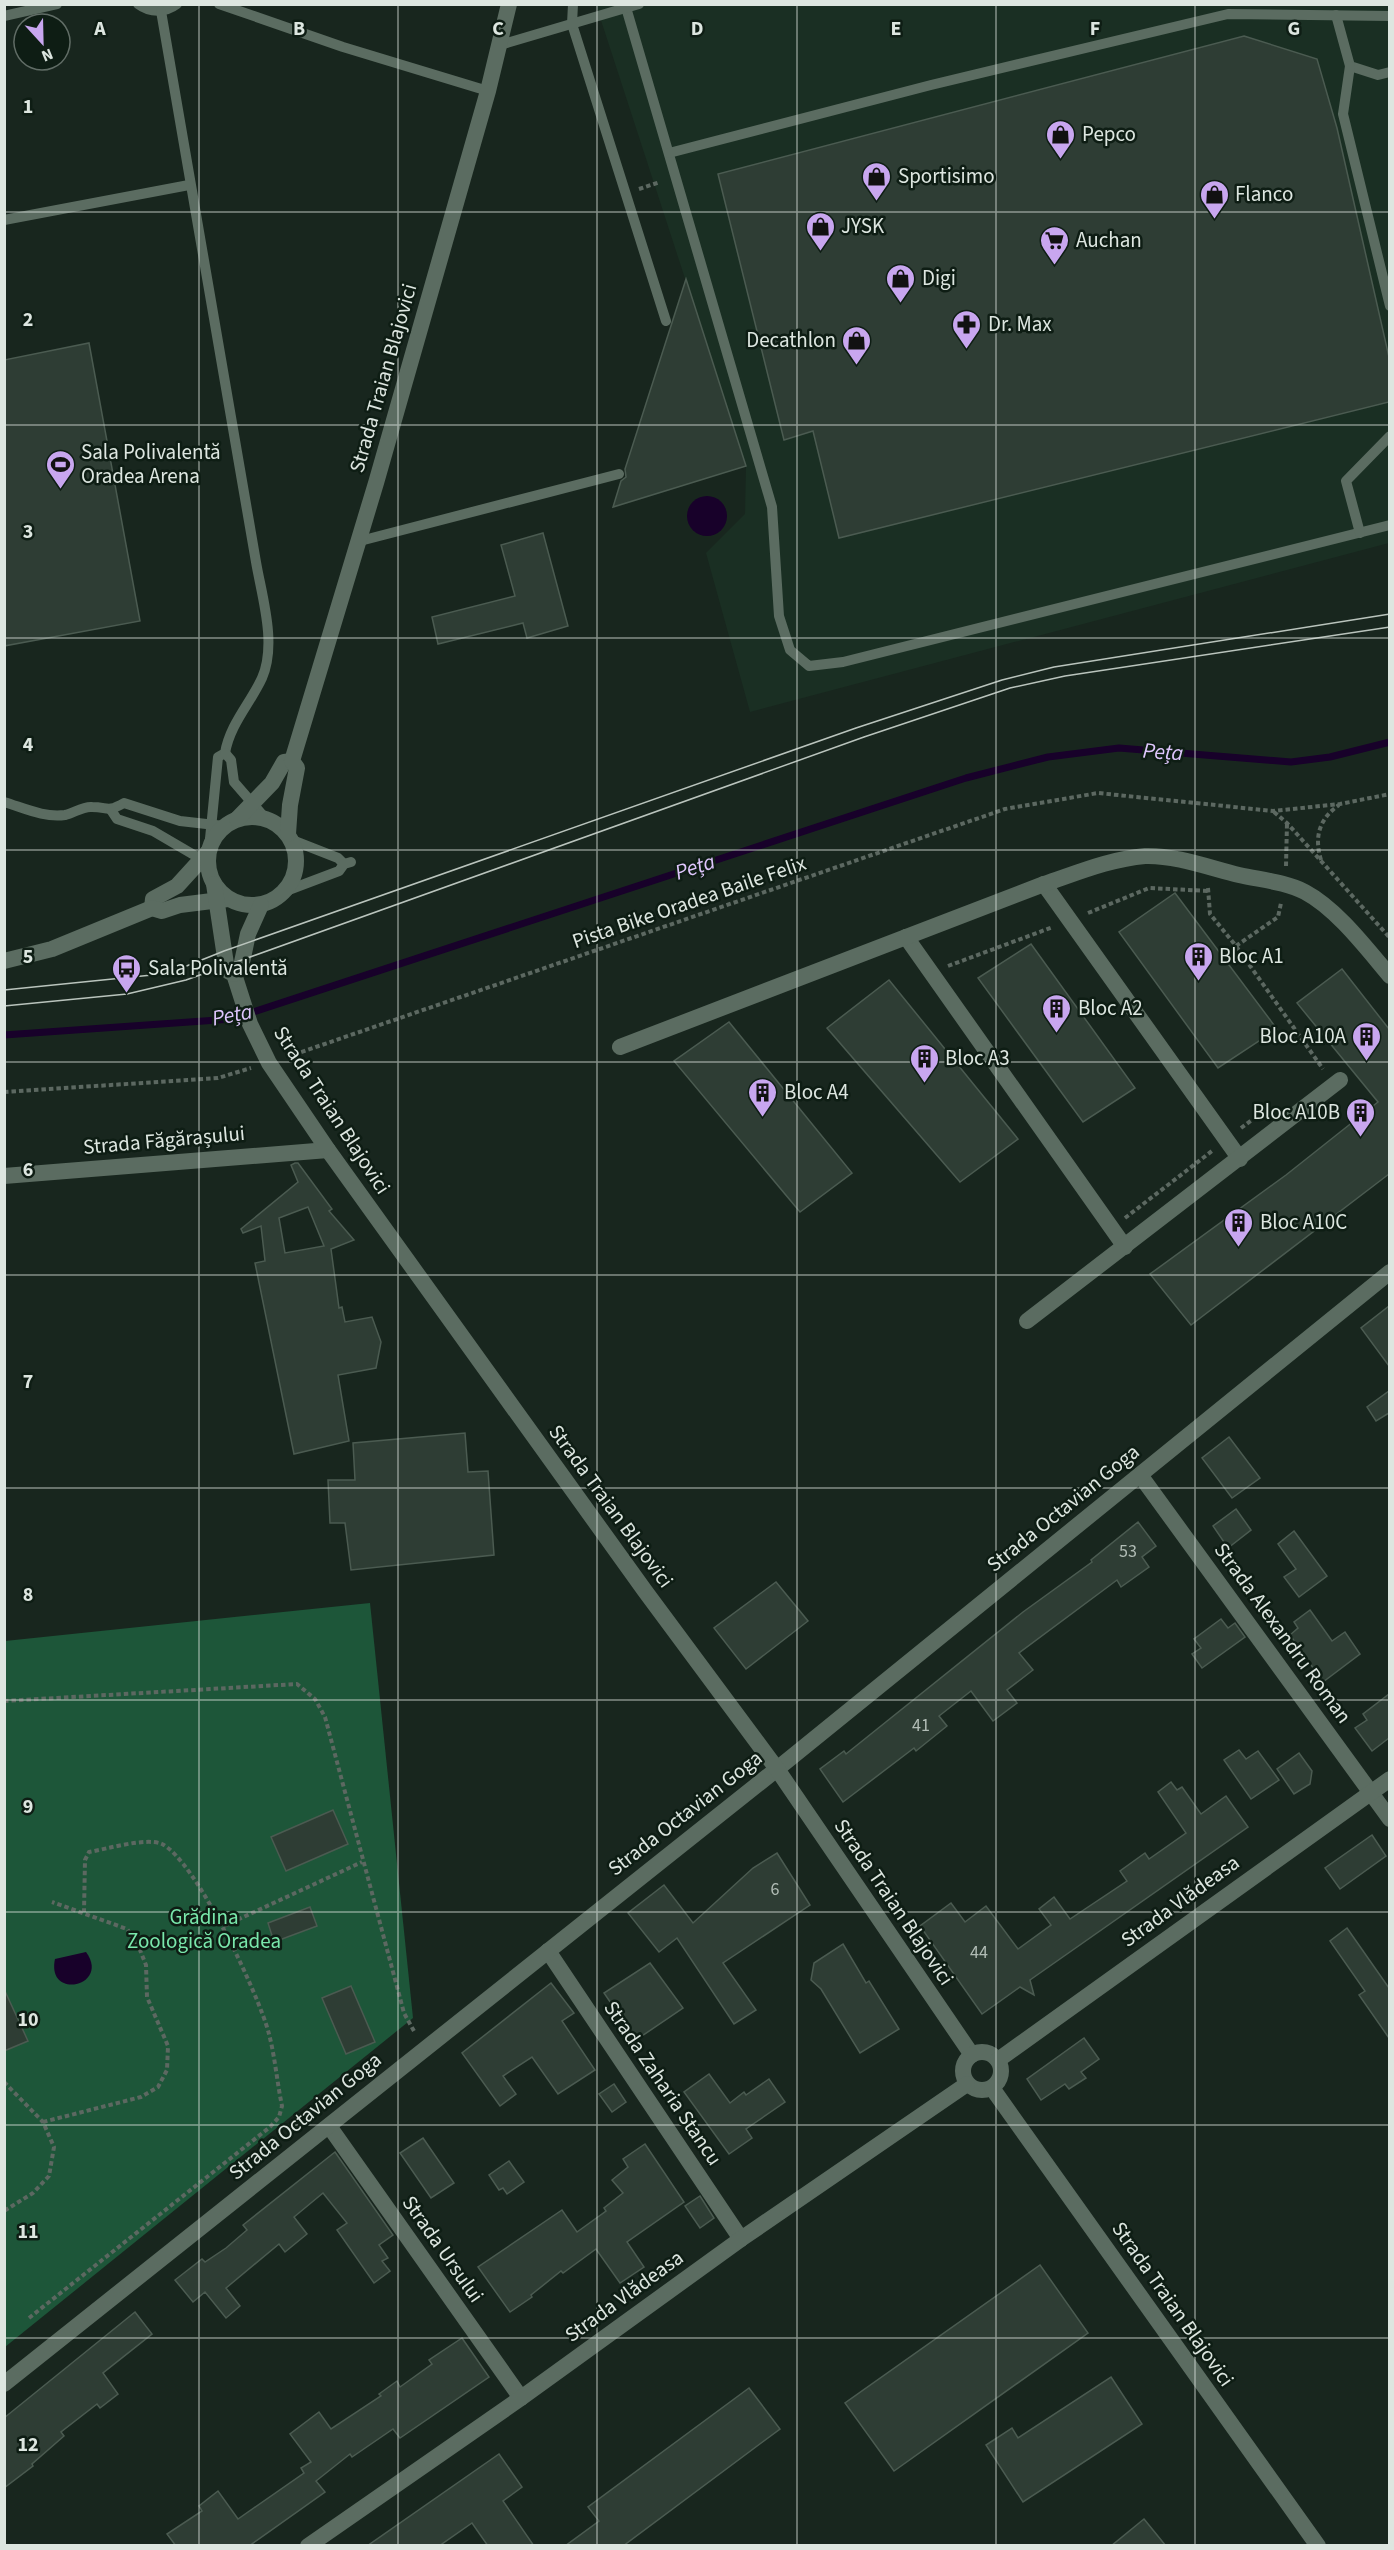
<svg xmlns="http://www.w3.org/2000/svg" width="1394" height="2550" viewBox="0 0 1394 2550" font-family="'Source Sans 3',sans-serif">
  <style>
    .built { fill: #1a2f23 }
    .green { fill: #1d5639 }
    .water { fill: #18012a }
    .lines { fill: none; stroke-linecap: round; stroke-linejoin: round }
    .stream { stroke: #18012a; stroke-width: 7 }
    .building { fill: #2e3d34; stroke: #4b5b51; stroke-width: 1.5; fill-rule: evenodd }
    .path { stroke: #5c6861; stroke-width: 4; stroke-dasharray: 4.5 3; stroke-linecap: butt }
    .service { stroke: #5b6c61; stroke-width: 10 }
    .minor { stroke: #5b6c61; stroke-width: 16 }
    .tertiary { stroke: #5b6c61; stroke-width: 16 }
    .tram { stroke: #bac4bd; stroke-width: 1.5 }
    .grid { fill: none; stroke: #dde6e0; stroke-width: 1.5; stroke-opacity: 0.55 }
    .labels { text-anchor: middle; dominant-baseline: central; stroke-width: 5; stroke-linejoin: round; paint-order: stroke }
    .number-label { font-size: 18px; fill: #b1bcb5 }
    .poi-label { font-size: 21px; fill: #dde6e0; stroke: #0e1d14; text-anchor: start }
    .street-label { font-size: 21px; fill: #dde6e0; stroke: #0e1d14 }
    .park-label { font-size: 21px; fill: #79e7ab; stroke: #0e1d14 }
    .water-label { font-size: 22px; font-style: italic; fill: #dfc6fd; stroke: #0e1d14 }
    .grid-label { font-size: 20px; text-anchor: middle; font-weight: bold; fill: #dde6e0; stroke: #0e1d14; stroke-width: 5; stroke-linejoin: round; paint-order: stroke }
  </style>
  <rect width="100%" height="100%" fill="#18261e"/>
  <path class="built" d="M596,5h793v538l-639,169 -44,-159 39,-39 1,-48z"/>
  <path class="green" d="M370,1603l43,415 -408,329v-706z"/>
  <g class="water">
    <circle cx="707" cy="516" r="20"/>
    <path d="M86,1952c25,34 -40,49 -31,7z"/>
  </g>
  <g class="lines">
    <path class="stream" d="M4,1035l228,-16 734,-241 82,-21 71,-9 172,14 39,-5 60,-15"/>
  </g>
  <g class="building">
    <path d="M1244,36l73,23 20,69 52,229v45l-550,136 -26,-107 -29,9 -66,-266z"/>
    <path d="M686,279l60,187 -133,41 8,-26 5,-4 -1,-8z"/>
    <path d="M89,343l51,278 -136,25v-286z"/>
    <path d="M543,533l25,93 -41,12 -4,-15 -85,21 -6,-27 83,-21 -14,-51z"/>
    <path d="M1175,893l102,136 -59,39 -99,-136z"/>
    <path d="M1031,944l104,144 -52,34 -105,-144z"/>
    <path d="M1342,969l47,60v145l-198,151 -41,-51 136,-99 92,-73 -81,-99z"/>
    <path d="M889,980l129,159 -58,43 -133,-154z"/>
    <path d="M729,1022l123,151 -52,39 -126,-151z"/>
    <path d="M295,1163h3l34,46 -3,2 25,29 -23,9 8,59 3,-1 3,15 27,-5 9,25 -5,26 -38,7 11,66 -55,13 -39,-191 10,-2 -4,-35 -18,7 -2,-4 57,-47 -7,-17zM308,1207l16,39 -39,7 -6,-35z"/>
    <path d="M1389,1306v60l-28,-38z"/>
    <path d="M1389,1391v22l-13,8 -9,-14z"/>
    <path d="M465,1433l3,39 20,-1 6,84 -143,15 -6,-47h-15l-2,-43h27l-2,-37z"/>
    <path d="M1229,1437l31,41 -28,20 -30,-40z"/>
    <path d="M1236,1509l15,21 -23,18 -15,-22z"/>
    <path d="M1138,1522l18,24 -14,11 7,10 -28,20 -4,-7 -98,73 14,17 -26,20 10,13 -24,18 -22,-30 -32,25 8,10 -31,25 -2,-3 -71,54 -23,-33 24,-18 2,3 177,-142 69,-50 -1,-2z"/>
    <path d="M1294,1531l33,45 -28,21 -15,-20 12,-8 -18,-25z"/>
    <path d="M776,1582l32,39 -62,48 -32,-41z"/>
    <path d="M1310,1610l22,31 13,-9 15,22 -37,28 -33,-47 8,-7 -4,-6z"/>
    <path d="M1221,1619l7,9 7,-5 10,14 -43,31 -10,-14 9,-6 -7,-9z"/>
    <path d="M1389,1694v44l-17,13 -17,-23 12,-8 -4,-6z"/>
    <path d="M1239,1750l7,9 12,-8 21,29 -28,19 -27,-39z"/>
    <path d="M1299,1753l13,18 -2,13 -16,10 -17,-25z"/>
    <path d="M1171,1782l6,8 5,-3 19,27 25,-18 22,31 -218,153 4,15 -14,-8 -38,27 -62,-88 31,-23 14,19 21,-16 32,43 33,-24 -12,-16 15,-12 16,22 57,-38 -7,-10 25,-18 4,6 37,-26 -28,-41z"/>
    <path d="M333,1810l15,34 -62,27 -15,-34z"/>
    <path d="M1372,1835l14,21 -46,33 -15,-21z"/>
    <path d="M777,1853l33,52 -87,58 33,47 -22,14 -57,-86 -18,14 -31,-39 36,-28 29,38 60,-55z"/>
    <path d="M310,1907l7,19 -43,16 -6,-19z"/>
    <path d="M1347,1928l42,60v50l-30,-43 6,-4 -35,-50z"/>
    <path d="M843,1944l23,39 3,-2 30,48 -39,24 -39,-64 -10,-9 3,-17z"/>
    <path d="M650,1963l33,45 -47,32 -32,-47z"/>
    <path d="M551,1983l23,30 -12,8 33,49 -37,24 -26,-37 -29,19 13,18 -16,12 -38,-53z"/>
    <path d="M351,1986l24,56 -29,12 -24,-56z"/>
    <path d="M4,1989l24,52 -24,10z"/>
    <path d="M1084,2038l15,21 -18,13 5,6 -17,11 -4,-5 -24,16 -14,-21z"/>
    <path d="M709,2074l21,29 14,-11 2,3 23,-16 16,23 -39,27 6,9 -23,16 -45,-62z"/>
    <path d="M614,2084l12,18 -14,10 -13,-18z"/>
    <path d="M423,2138l31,45 -23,15 -31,-45z"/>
    <path d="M645,2144l39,58 -57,40 17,25 -24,16 -24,-34 -33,24 -2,-2 -30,24 1,2 -22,15 -32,-45 84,-57 15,22 29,-21 -2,-3 19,-15 -11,-13 16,-13 -5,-8z"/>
    <path d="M335,2152l58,83 -14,10 9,13 -6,3 8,10 -16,12 -37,-53 10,-7 -24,-30 -29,24 13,17 -22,18 -6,-8 -53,44 14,18 -14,12 -21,-26 -12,10 -18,-22 27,-21 3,3 21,-14 21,-18 -4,-5z"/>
    <path d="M509,2161l15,21 -17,12 -4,-6 -4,2 -10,-15z"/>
    <path d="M700,2196l14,22 -14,10 -15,-22z"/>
    <path d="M1040,2265l48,68 -194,138 -49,-68z"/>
    <path d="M135,2312l17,22 -49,39 15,21 -18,14 -3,-4 -36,28 3,4 -32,28 1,2 -29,22v-70z"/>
    <path d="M462,2338l27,39 -89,61 -7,-9 -41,28 -2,-3 -34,27 9,11 -76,54h-73l-9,-12 35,-23 -3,-5 19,-15 20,28 66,-46 -3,-5 10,-6 -21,-28 29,-22 12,17 50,-33 -2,-2 18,-13 3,6 32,-23 -3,-4z"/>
    <path d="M1111,2377l31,47 -119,78 -37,-57 26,-17 6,10z"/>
    <path d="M749,2388l31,41 -157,117h-58l34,-25 -11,-14z"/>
    <path d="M499,2454l23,33 -19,14 31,45h-46l-16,-23 -33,23h-72z"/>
    <path d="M1144,2519l22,27h-55z"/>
  </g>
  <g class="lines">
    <g class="path">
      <path d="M639,189l21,-7"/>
      <path d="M1274,812l13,11 103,115"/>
      <path d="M1321,860c-7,-23 -2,-41 18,-55"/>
      <path d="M1286,866l1,-43"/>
      <path d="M1208,888l2,26 26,32 87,123"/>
      <path d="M1088,913l61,-25 59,3"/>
      <path d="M1236,946l42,-29 3,-14"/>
      <path d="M948,966l105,-39"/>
      <path d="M287,1057l718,-248 93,-16 175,18 67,-7 50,-10"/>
      <path d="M4,1092l214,-14 33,-10"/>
      <path d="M1241,1128l23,-17"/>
      <path d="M1125,1218l87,-67"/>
      <path d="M4,1701l293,-17 18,15 10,18 79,296 11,20"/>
      <path d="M224,1926l138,-64"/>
      <path d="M4,2082l39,40 11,25 -5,29 -16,17 -29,18"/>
      <path d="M43,2122l98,-25 17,-10 9,-17 1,-24 -21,-49 -1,-32 -8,-20 -11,-16 -75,-27"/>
      <path d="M29,2318l241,-191 9,-10 3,-11c-5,-24 -7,-49 -13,-72 -10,-39 -73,-173 -107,-190 -16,-7 -55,5 -73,8l-4,8 -1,52"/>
    </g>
    <g class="service">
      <path d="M138,4c12,9 27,9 39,0"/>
      <path d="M219,4l124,43 145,44"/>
      <path d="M573,4l-1,20 94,297"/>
      <path d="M625,4l147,503 7,109 11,34 19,16 34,-4 547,-137"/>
      <path d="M161,11l95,551c6,35 21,82 6,116 -12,26 -32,46 -37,75l-7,4 -9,92"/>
      <path d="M1336,15l14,51 28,9 12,-3"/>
      <path d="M4,16l53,-12"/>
      <path d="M500,45l139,-41"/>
      <path d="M1350,66l-7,48 47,192"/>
      <path d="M669,153l262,-68 297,-71 162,2"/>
      <path d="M4,220l185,-35"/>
      <path d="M1360,533l-14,-52 44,-45"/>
      <path d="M360,541l259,-67"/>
      <path d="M225,753l6,7 3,22 32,37"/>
      <path d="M4,802c20,6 40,16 61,13 9,-2 18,-9 27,-8 17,0 14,6 32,-4l56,18 44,5"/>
      <path d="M111,810l6,9 36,12 53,31"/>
      <path d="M292,840l46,18 6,6"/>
      <path d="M286,891l53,-20 5,-7 7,-2"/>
    </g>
    <g class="minor">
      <path d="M1044,884l196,275"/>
      <path d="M152,908l1,-9 24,-13 31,-34"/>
      <path d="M906,937l219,310"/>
      <path d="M4,961l48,-12 100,-41 10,3 18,-6 48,-6"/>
      <path d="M620,1047l424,-163c33,-11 66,-25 101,-28 31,-1 65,12 94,19 22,5 47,7 66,17 32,17 62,57 85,84"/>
      <path d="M4,1176l324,-26"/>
      <path d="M1027,1321l313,-241"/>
      <path d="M1140,1475l250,344"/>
      <path d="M548,1951l193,288"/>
      <path d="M329,2126l192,272"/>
      <path d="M4,2384l773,-615 613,-497"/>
    </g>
    <g class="tertiary">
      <circle cx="252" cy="861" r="44"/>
      <path d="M237,819l35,-36 12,-21 8,-1"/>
      <path d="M288,834l2,-29 7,-37 -5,-7 84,-278 112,-392 21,-87"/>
      <path d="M214,884l12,80 2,7 6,3 16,50 19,39 59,87 317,441 132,178 195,286"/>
      <path d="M234,974l7,-7 7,-33 13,-29"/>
      <circle cx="982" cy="2071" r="19"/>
      <path d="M998,2060l392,-281"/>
      <path d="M992,2088l326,458"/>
      <path d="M308,2546l213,-148 220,-159 226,-155"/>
    </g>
    <g class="tram">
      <path d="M4,990l148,-15 32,-8 40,-16 632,-223 146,-48 52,-13 336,-53"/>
      <path d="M4,1006l123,-12 59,-14 678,-243 146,-49 55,-12 325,-49"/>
    </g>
  </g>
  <path class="grid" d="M199,4v2542M398,4v2542M597,4v2542M797,4v2542M996,4v2542M1195,4v2542M4,212h1386M4,425h1386M4,638h1386M4,850h1386M4,1062h1386M4,1275h1386M4,1488h1386M4,1700h1386M4,1912h1386M4,2125h1386M4,2338h1386"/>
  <defs>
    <symbol id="shop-pin" viewBox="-11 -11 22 30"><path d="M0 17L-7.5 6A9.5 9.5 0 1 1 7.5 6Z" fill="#c8a6ef" stroke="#0e1d14"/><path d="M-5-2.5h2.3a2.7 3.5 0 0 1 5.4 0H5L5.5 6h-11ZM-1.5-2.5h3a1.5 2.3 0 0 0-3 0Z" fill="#111"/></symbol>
    <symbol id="supermarket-pin" viewBox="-11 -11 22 30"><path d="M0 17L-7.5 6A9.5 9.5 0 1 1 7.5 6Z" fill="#c8a6ef" stroke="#0e1d14"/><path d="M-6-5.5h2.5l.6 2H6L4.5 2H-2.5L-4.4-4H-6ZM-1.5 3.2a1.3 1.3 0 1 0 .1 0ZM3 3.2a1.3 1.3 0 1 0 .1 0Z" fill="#111"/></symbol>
    <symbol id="pharmacy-pin" viewBox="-11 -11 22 30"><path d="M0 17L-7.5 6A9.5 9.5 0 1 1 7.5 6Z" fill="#c8a6ef" stroke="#0e1d14"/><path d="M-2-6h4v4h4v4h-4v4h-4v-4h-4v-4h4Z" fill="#111"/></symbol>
    <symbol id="stadium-pin" viewBox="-11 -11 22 30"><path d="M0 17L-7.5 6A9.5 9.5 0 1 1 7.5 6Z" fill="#c8a6ef" stroke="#0e1d14"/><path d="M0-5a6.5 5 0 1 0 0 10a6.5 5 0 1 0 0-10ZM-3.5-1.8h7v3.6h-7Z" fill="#111"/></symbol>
    <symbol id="building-pin" viewBox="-11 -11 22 30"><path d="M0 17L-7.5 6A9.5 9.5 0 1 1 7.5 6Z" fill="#c8a6ef" stroke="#0e1d14"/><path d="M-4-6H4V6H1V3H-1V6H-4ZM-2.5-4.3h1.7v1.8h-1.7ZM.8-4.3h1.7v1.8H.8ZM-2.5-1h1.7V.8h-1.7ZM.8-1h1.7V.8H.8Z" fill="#111"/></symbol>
    <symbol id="bus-pin" viewBox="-11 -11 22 30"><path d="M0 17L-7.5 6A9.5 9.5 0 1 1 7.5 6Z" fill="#c8a6ef" stroke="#0e1d14"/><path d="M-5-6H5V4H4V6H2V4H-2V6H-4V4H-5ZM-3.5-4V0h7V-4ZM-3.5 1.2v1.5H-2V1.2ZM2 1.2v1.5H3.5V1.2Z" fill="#111"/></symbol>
  </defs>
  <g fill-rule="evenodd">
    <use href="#shop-pin" x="1044" y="118" width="33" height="45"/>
    <use href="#shop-pin" x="860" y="160" width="33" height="45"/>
    <use href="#shop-pin" x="1198" y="178" width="33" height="45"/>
    <use href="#shop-pin" x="804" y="210" width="33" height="45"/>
    <use href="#supermarket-pin" x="1038" y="224" width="33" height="45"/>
    <use href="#shop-pin" x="884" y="262" width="33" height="45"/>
    <use href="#pharmacy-pin" x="950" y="308" width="33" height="45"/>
    <use href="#shop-pin" x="840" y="324" width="33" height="45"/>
    <use href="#stadium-pin" x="44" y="448" width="33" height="45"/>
    <use href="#building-pin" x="1182" y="940" width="33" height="45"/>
    <use href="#bus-pin" x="110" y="952" width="33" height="45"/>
    <use href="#building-pin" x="1040" y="992" width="33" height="45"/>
    <use href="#building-pin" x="1350" y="1020" width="33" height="45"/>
    <use href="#building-pin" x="908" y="1042" width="33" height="45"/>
    <use href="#building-pin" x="746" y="1076" width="33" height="45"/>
    <use href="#building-pin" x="1344" y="1096" width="33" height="45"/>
    <use href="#building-pin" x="1222" y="1206" width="33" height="45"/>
  </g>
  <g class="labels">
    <g class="number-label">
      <text x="1128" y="1551">53</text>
      <text x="921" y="1725">41</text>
      <text x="775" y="1889">6</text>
      <text x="979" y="1952">44</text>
    </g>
    <g class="poi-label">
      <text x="1082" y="134">Pepco</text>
      <text x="898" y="176">Sportisimo</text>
      <text x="1235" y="194">Flanco</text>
      <text x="841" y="226">JYSK</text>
      <text x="1076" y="240">Auchan</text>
      <text x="922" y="278">Digi</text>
      <text x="988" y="324">Dr. Max</text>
      <text x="836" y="340" text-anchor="end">Decathlon</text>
      <text x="81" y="452">Sala Polivalentă<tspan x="81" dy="24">Oradea Arena</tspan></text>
      <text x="1219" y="956">Bloc A1</text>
      <text x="148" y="968">Sala Polivalentă</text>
      <text x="1078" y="1008">Bloc A2</text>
      <text x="1346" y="1036" text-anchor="end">Bloc A10A</text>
      <text x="945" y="1058">Bloc A3</text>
      <text x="784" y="1092">Bloc A4</text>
      <text x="1340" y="1112" text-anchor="end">Bloc A10B</text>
      <text x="1260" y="1222">Bloc A10C</text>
    </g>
    <g class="street-label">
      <text transform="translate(383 378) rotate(-74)">Strada Traian Blajovici</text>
      <text transform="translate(689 902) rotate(-19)">Pista Bike Oradea Baile Felix</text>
      <text transform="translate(332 1110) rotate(57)">Strada Traian Blajovici</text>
      <text transform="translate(164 1140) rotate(-5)">Strada Făgărașului</text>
      <text transform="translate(611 1506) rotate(54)">Strada Traian Blajovici</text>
      <text transform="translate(1063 1508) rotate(-39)">Strada Octavian Goga</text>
      <text transform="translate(1283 1633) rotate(54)">Strada Alexandru Roman</text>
      <text transform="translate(685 1813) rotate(-38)">Strada Octavian Goga</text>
      <text transform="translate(1180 1901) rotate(-36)">Strada Vlădeasa</text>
      <text transform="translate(894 1902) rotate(56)">Strada Traian Blajovici</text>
      <text transform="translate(663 2083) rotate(56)">Strada Zaharia Stancu</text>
      <text transform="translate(305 2116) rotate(-39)">Strada Octavian Goga</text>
      <text transform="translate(443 2249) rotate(55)">Strada Ursului</text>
      <text transform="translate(624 2296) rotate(-36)">Strada Vlădeasa</text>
      <text transform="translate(1173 2304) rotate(55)">Strada Traian Blajovici</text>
    </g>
    <g class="park-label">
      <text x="204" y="1917">Grădina<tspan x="204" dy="24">Zoologică Oradea</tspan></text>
    </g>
    <g class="water-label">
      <text transform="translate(1163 752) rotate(4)">Peța</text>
      <text transform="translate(695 867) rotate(-18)">Peța</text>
      <text transform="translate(232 1015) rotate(-11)">Peța</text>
    </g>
  </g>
  <g class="grid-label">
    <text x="100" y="35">A</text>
    <text x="299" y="35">B</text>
    <text x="498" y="35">C</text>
    <text x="697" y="35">D</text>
    <text x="896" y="35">E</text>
    <text x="1095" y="35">F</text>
    <text x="1294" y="35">G</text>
    <text x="28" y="113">1</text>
    <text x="28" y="326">2</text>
    <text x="28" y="538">3</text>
    <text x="28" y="751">4</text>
    <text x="28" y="963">5</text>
    <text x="28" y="1176">6</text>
    <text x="28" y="1388">7</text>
    <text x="28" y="1601">8</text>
    <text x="28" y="1813">9</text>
    <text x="28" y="2026">10</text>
    <text x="28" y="2238">11</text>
    <text x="28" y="2451">12</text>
  </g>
  <rect width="1394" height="2550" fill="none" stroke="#dde6e0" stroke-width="12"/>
  <g transform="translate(42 42) rotate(158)"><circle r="28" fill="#0e1d14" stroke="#616d66" stroke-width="1.5"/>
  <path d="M0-4.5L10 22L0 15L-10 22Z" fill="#c8a6ef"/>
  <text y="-9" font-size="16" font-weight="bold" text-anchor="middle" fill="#dde6e0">N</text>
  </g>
</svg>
